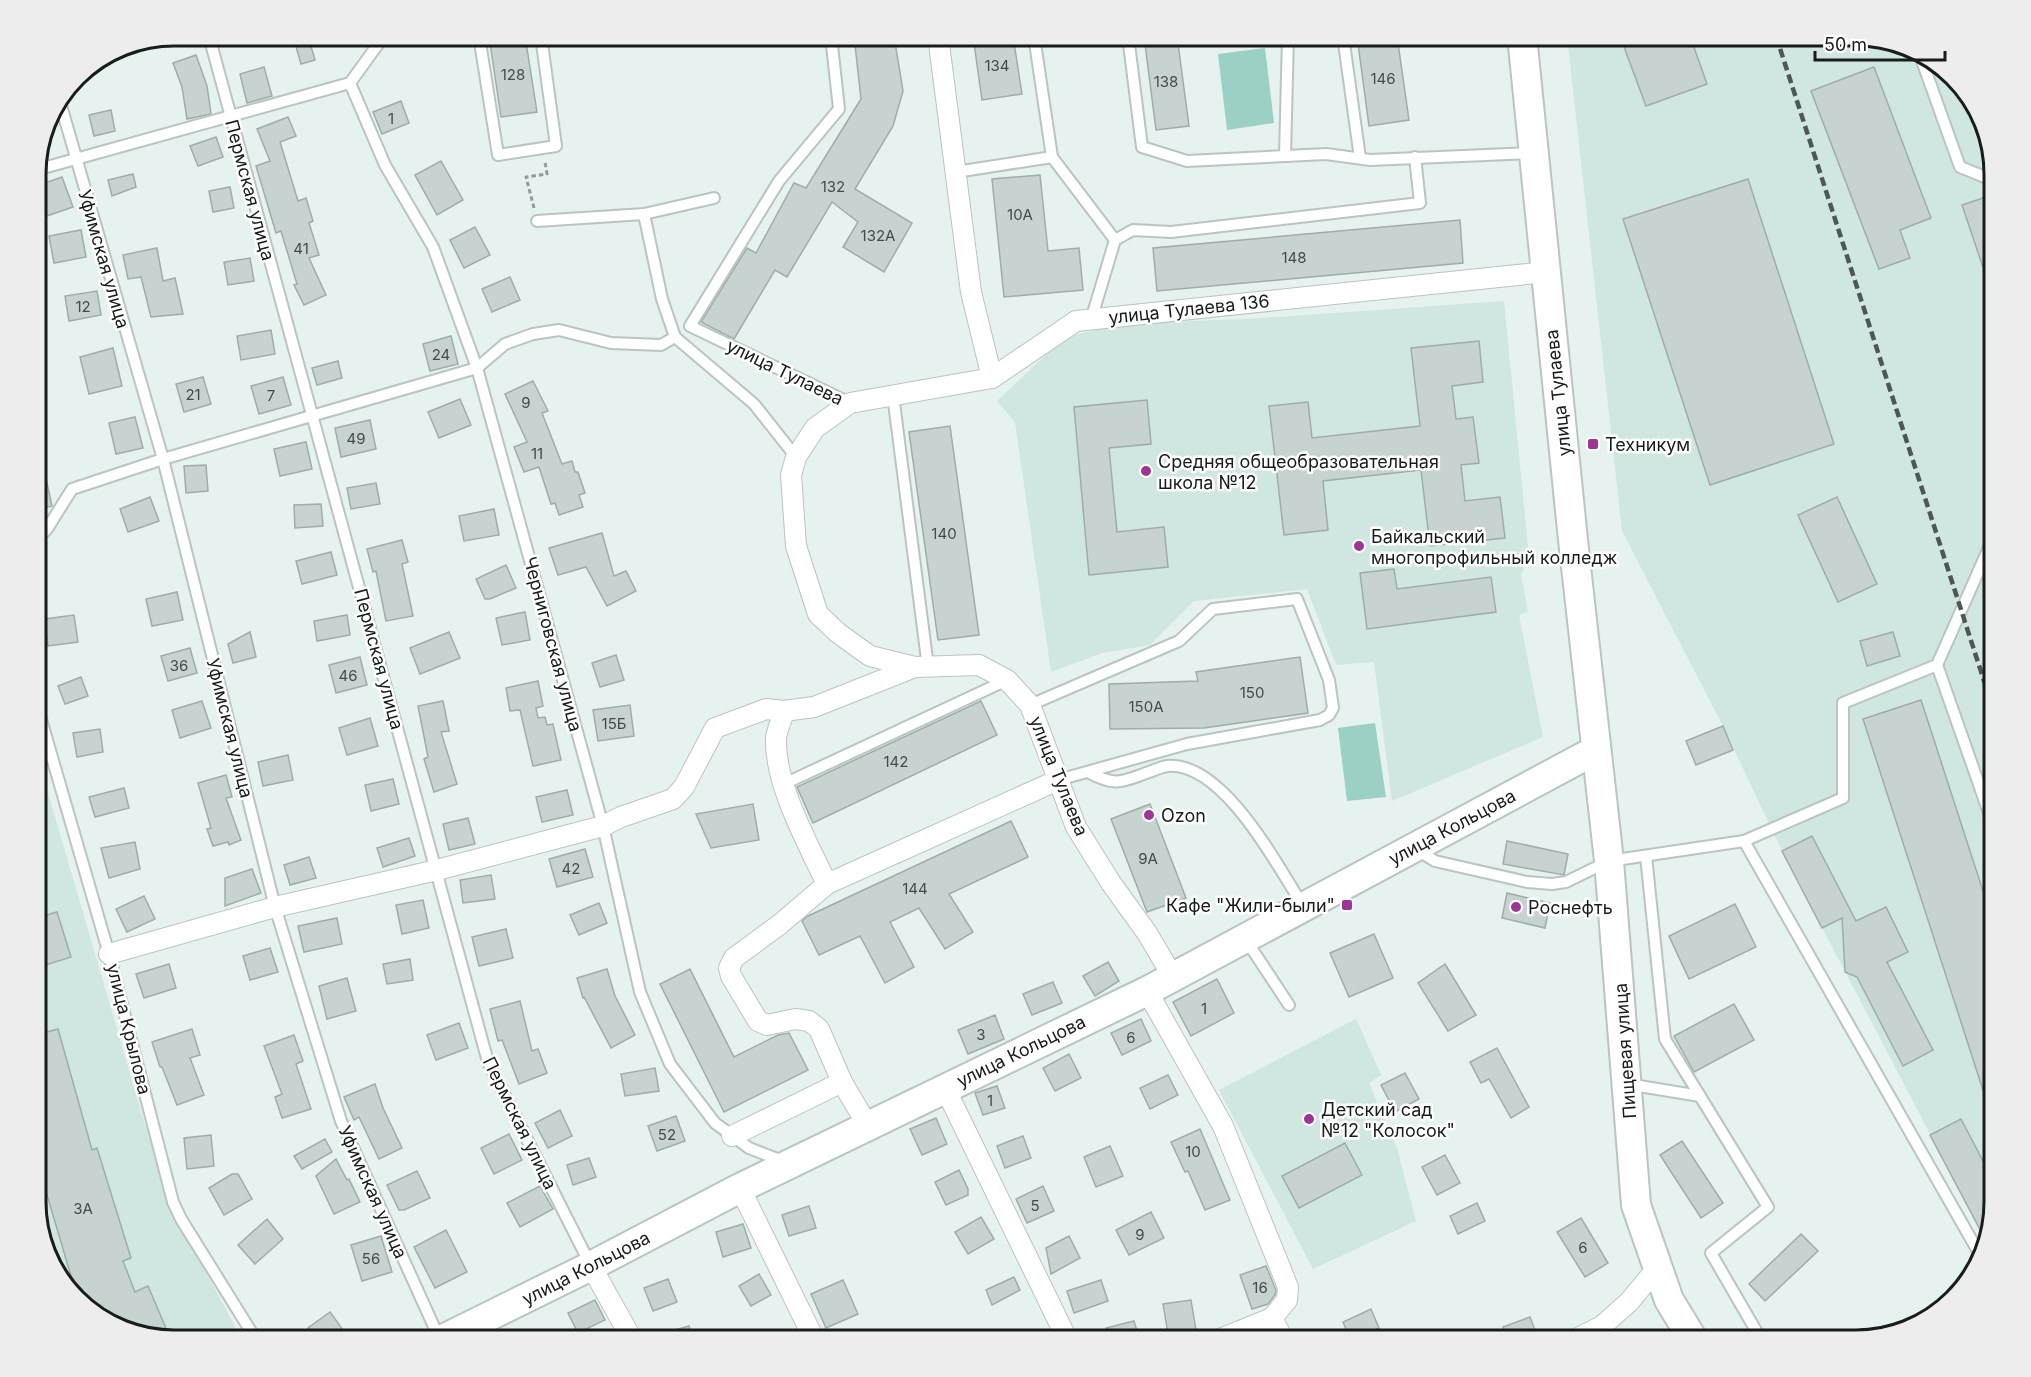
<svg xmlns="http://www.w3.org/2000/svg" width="2031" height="1377" viewBox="0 0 2031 1377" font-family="Inter,sans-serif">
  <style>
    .built { fill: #d0e6e1 }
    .green { fill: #9cd0c5 }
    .building { fill: #c6d3d0; stroke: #a0aca9; stroke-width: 1.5 }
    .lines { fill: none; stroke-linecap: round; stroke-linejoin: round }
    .lane-casing { stroke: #b9c5c2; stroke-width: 14 }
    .street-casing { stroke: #b9c5c2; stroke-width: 22 }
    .secondary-casing { stroke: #b9c5c2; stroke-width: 32 }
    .path { stroke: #919a98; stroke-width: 3; stroke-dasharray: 4.5 3; stroke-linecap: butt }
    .lane { stroke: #fff; stroke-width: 10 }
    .street { stroke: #fff; stroke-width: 20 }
    .secondary { stroke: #fff; stroke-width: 28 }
    .rail { stroke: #4f5755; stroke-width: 4.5; stroke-dasharray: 9 4.5; stroke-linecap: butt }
    .poi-dot { fill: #9d3496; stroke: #fff; stroke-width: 2 }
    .labels { text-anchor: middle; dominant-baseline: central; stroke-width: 5; stroke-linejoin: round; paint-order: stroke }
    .number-label { font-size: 15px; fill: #444a49 }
    .street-label { font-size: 18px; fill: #181d1c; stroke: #fff }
    .poi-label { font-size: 18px; fill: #181d1c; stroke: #fff; text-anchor: start }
    .rim { fill: none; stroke: #181d1c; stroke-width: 3 }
  </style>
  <rect width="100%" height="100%" fill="#e5f2ef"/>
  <g class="built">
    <path d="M1567,36h289l78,24 47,53 14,62v1027l-11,35 -202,-386 -59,-125 -101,-195z"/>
    <path d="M1504,301l25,256 -8,18 7,37 -9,3 24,122 -151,64 -18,-139 -38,3 -29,-76 -113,12 -44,44 -48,8 -51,19 -36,-250 -18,-21 68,-64 63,-14 120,-4z"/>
    <path d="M36,752l131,448 76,141h-68l-78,-24 -43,-46 -18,-60z"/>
    <path d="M1356,1019l25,56 -12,8 28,65 19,73 -103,48 -94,-179z"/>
  </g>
  <g class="green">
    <path d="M1265,48l9,75 -47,7 -9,-76z"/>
    <path d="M1375,723l11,74 -39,4 -9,-73z"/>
  </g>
  <g class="building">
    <path d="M293,36h15l7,24 -14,4z"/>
    <path d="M489,36h36l12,76 -36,5z"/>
    <path d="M854,36h40l9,55 -10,35 -38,63 57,34 -28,49 -41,-25 15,-25 -26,-20 -45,75 -12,-7 -41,69 -33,-17 46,-74 9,5 38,-70 12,5 55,-89z"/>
    <path d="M973,36h40l9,58 -40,6z"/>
    <path d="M1144,36h33l12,90 -33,4z"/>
    <path d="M1357,36h40l12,84 -40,6z"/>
    <path d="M1620,36h70l17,48 -61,22z"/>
    <path d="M196,55l11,31 4,28 -24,5 -5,-32 -9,-24z"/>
    <path d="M264,67l8,29 -25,7 -7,-29z"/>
    <path d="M1874,67l57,151 -31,12 10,28 -31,11 -68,-178z"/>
    <path d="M401,101l8,22 -27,11 -9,-22z"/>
    <path d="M111,110l4,21 -21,5 -5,-21z"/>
    <path d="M288,117l8,19 -16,6 18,59 8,-3 7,23 -4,2 10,32 -10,3 17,37 -22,10 -10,-20 3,-1 -16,-53 -5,2 -20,-67 14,-5 -13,-32z"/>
    <path d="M216,137l7,20 -25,9 -8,-20z"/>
    <path d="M441,161l22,39 -26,15 -22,-40z"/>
    <path d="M133,174l3,13 -24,9 -4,-16z"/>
    <path d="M1040,175l8,76 31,-3 4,42 -79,7 -12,-118z"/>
    <path d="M62,177l11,30 -32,11 -5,-13v-19z"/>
    <path d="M1748,179l86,265 -124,41 -87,-266z"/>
    <path d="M230,187l4,21 -21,4 -4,-21z"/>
    <path d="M1986,197l9,27v70h-3l-30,-89z"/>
    <path d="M1460,220l3,43 -306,28 -4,-43z"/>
    <path d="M475,227l15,28 -26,13 -14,-28z"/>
    <path d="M81,230l5,27 -32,6 -5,-27z"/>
    <path d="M157,248l6,33 12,-3 8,36 -32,3 -10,-40 -13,2 -5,-24z"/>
    <path d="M250,258l4,23 -26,4 -4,-23z"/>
    <path d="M510,277l10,23 -28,12 -10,-23z"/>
    <path d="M97,291l4,24 -32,6 -4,-25z"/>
    <path d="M271,330l4,24 -34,6 -4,-24z"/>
    <path d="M451,336l7,28 -28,7 -7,-27z"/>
    <path d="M1479,341l4,41 -31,4 4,33 17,-2 6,46 -18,2 4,36 35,-4 5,41 -75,8 -9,-76 -98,11 5,49 -44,5 -15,-129 39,-4 4,36 108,-12 -9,-78z"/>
    <path d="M113,348l9,38 -33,8 -9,-37z"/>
    <path d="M338,361l4,17 -25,7 -5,-17z"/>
    <path d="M203,377l8,27 -27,8 -8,-28z"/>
    <path d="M283,377l8,28 -32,9 -8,-28z"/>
    <path d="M533,381l15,30 -6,2 20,51 10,-3 3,11h3l7,21 -6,2 4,12 -24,8 -4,-12 -4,1 -12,-37 -15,5 -10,-25 13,-5 -22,-48z"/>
    <path d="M460,399l11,26 -32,13 -11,-26z"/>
    <path d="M1147,400l4,44 -42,4 8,84 47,-5 4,40 -79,8 -15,-168z"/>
    <path d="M135,417l8,31 -27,6 -7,-31z"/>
    <path d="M370,420l6,29 -35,8 -6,-29z"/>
    <path d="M950,426l29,209 -41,5 -29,-208z"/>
    <path d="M306,442l6,27 -32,7 -6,-27z"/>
    <path d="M42,460l10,46 -16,4v-49z"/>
    <path d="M206,465l2,26 -22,2 -2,-27z"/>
    <path d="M376,483l4,21 -29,5 -4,-21z"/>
    <path d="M150,497l9,24 -31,11 -8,-23z"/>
    <path d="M1837,497l40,87 -39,18 -40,-87z"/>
    <path d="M321,504l2,22 -28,2 -1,-23z"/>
    <path d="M494,509l5,26 -35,6 -5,-25z"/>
    <path d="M602,533l12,43 12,-5 10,20 -29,15 -21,-39 -28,8 -9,-27z"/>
    <path d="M402,540l6,22 -6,2 11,52 -27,5 -10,-50 -3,1 -6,-23z"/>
    <path d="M331,552l6,23 -35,9 -6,-23z"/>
    <path d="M506,565l10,23 -26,11h-5l-9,-20z"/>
    <path d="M1394,569l3,20 94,-12 5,35 -129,17 -7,-56z"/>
    <path d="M177,592l6,28 -31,6 -6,-27z"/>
    <path d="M525,612l5,28 -28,5 -6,-27z"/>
    <path d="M74,615l4,27 -30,4 -3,-27z"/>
    <path d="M347,615l3,20 -33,6 -3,-20z"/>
    <path d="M250,632l6,25 -23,6 -5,-19z"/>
    <path d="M449,632l11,26 -40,16 -10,-26z"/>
    <path d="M1893,632l7,24 -33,10 -7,-25z"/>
    <path d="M190,648l7,25 -29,8 -7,-25z"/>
    <path d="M616,655l8,25 -24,7 -8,-24z"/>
    <path d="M360,657l7,28 -31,8 -7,-28z"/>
    <path d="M1300,657l8,56 -104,15 -94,1 -1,-45 89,-3 -2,-9z"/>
    <path d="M81,677l7,19 -23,8 -7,-18z"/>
    <path d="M538,681l5,25 -7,2 2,10 7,-1 2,8 6,-1 8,36 -28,6 -13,-56 -10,1 -4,-23z"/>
    <path d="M1921,700l74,228v189l-3,1 -129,-399z"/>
    <path d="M202,701l9,27 -31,10 -8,-28z"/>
    <path d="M443,701l6,30 -8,1 16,52 -23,8 -10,-33 4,-2 -10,-51z"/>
    <path d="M981,701l16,34 -184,88 -16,-36z"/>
    <path d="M630,705l4,31 -36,5 -5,-31z"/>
    <path d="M370,718l8,28 -31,9 -8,-27z"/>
    <path d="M1723,726l10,24 -37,15 -10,-24z"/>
    <path d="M100,729l3,23 -26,5 -4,-24z"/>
    <path d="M288,755l5,25 -30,6 -5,-24z"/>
    <path d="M226,775l6,22 -6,1 15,42 -12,5 -1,-3 -15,4 -6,-17 4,-1 -13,-45z"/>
    <path d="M393,779l6,25 -28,7 -6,-26z"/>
    <path d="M124,788l5,20 -34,9 -6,-20z"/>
    <path d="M567,790l6,25 -31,7 -6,-25z"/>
    <path d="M753,804l6,36 -48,8 -15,-34z"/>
    <path d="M1150,804l36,94 -39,14 -36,-93z"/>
    <path d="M468,818l7,26 -26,6 -6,-26z"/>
    <path d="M1011,821l17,36 -79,37 24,38 -28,17 -26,-41 -29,14 24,45 -29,16 -25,-47 -41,19 -17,-34 6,-5z"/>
    <path d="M1812,836l44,85 30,-14 22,45 -21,10 46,88 -30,16 -46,-89 -12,-5 -3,-54 -20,10 -40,-77z"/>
    <path d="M409,838l6,18 -32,11 -6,-19z"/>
    <path d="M1507,841l61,13 -4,21 -61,-11z"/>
    <path d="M135,842l5,27 -31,9 -8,-30z"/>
    <path d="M585,849l8,28 -36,10 -8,-28z"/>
    <path d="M309,857l7,21 -26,7 -6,-20z"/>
    <path d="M252,869l9,24 -36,13v-28z"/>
    <path d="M491,875l4,24 -32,4 -3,-23z"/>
    <path d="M1507,893l43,10 -5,25 -43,-10z"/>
    <path d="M144,896l11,23 -28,13 -11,-23z"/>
    <path d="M423,900l6,28 -27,6 -6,-29z"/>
    <path d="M599,903l8,20 -28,12 -9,-20z"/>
    <path d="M1735,904l21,43 -67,32 -20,-43z"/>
    <path d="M57,912l14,45 -35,11v-50z"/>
    <path d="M337,918l5,26 -38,8 -6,-26z"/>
    <path d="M506,929l7,29 -34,8 -7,-29z"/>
    <path d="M1374,934l19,44 -44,19 -19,-44z"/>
    <path d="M270,948l8,24 -28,8 -7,-24z"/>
    <path d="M410,959l3,21 -26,4 -4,-20z"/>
    <path d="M1108,962l11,19 -24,15 -12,-20z"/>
    <path d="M169,964l7,24 -32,10 -8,-24z"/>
    <path d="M1445,964l31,51 -28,16 -30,-48z"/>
    <path d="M607,969l8,27 20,39 -24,13 -27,-51 -1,1 -6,-20z"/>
    <path d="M690,969l44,88 44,-22 11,-2 19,37 -84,42 -64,-128z"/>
    <path d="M347,978l9,33 -29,8 -8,-33z"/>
    <path d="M1217,979l17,34 -43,23 -18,-34z"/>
    <path d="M1053,982l9,21 -30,12 -9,-21z"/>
    <path d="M520,1001l12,50 6,-2 9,24 -28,11 -17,-44 -4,1 -8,-32z"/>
    <path d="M1734,1004l20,36 -60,32 -20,-36z"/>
    <path d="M995,1015l9,24 -36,15 -10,-24z"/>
    <path d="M1141,1019l10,22 -29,14 -11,-22z"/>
    <path d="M459,1023l9,25 -32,12 -9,-25z"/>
    <path d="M58,1029l34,121 5,-2 34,110 -8,3 12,31 13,-6 23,54 -74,-23 -20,-21 -41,-138v-123z"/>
    <path d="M192,1029l8,26 -10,3 14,37 -27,10 -15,-38h-2l-8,-25z"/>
    <path d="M294,1035l9,26 -7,3 15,45 -29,9 -7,-21 7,-3 -18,-48z"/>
    <path d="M1497,1048l32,59 -18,11 -22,-39 -8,4 -11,-21z"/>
    <path d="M1069,1054l12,24 -26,13 -12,-23z"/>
    <path d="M655,1068l4,23 -34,5 -4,-22z"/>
    <path d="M1405,1073l14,26 -24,13 -14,-27z"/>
    <path d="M1168,1075l10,20 -28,14 -10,-21z"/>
    <path d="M375,1084l8,24 19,40 -23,11 -20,-42 -5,3 -10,-23z"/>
    <path d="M997,1086l8,22 -22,7 -8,-22z"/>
    <path d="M560,1110l12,26 -24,12 -13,-25z"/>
    <path d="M676,1116l9,25 -28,10 -9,-25z"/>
    <path d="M936,1118l11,26 -25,11 -12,-26z"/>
    <path d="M1961,1119l34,65v18l-11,35 -54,-102z"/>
    <path d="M1200,1129l30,71 -25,10 -17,-39 -3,1 -14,-30z"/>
    <path d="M509,1134l13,26 -28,14 -13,-26z"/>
    <path d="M211,1135l3,31 -27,3 -3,-31z"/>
    <path d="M1023,1136l8,22 -26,10 -8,-22z"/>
    <path d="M325,1139l7,13 -30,17 -8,-13z"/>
    <path d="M1682,1141l41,62 -22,15 -41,-63z"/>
    <path d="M1345,1143l17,32 -63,33 -17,-32z"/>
    <path d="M1110,1146l13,30 -27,11 -12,-30z"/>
    <path d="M1445,1155l15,28 -23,12 -15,-28z"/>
    <path d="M589,1158l7,19 -23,8 -6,-20z"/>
    <path d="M336,1159l11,21 2,-1 11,23 -26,12 -18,-38z"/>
    <path d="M959,1170l9,19v6l-22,10 -11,-23z"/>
    <path d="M417,1171l13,27 -26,12h-5l-12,-25z"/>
    <path d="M232,1174h6l14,25 -28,16 -15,-27z"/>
    <path d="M540,1186l13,23 -33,18 -13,-24z"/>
    <path d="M1043,1186l11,25 -27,12 -11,-24z"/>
    <path d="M1477,1203l8,18 -27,13 -8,-18z"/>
    <path d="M809,1206l7,22 -27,8 -7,-21z"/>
    <path d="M1151,1212l13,26 -35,17 -13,-25z"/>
    <path d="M981,1217l13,22 -26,15 -13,-22z"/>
    <path d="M1581,1218l27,45 -23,14 -28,-45z"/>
    <path d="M267,1219l16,20 -28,25 -17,-19z"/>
    <path d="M743,1224l8,24 -28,9 -7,-25z"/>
    <path d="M446,1230l21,42 -32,16 -21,-41z"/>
    <path d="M1801,1234l17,17 -53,50 -16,-17z"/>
    <path d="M381,1236l11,36 -30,9 -11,-36z"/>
    <path d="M1069,1236l11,22 -29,16 -5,-26z"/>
    <path d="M1266,1266l10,24 -1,5 -7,9 -16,5 -12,-34z"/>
    <path d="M759,1274l12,21 -20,11 -12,-20z"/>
    <path d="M1014,1277l6,13 -28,15 -6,-15z"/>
    <path d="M668,1279l9,23 -24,9 -9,-23z"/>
    <path d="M843,1280l15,34 -32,14 -15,-34z"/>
    <path d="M1101,1280l7,21 -34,12 -7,-22z"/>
    <path d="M595,1300l10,20 -27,13 -10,-20z"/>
    <path d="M1191,1300l5,30 -28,4 -5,-30z"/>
    <path d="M1371,1309l8,19 -28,12 -8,-18z"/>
    <path d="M330,1312l13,18 -15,11h-11l-9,-13z"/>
    <path d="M1530,1317l9,24h-31l-5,-14z"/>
    <path d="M1134,1321l6,20h-30l-4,-13z"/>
    <path d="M689,1326l5,15h-44v-4z"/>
  </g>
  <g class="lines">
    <defs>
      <g id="lane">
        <path d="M209,36l279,1026 102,202"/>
        <path d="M479,36l19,119 58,-9 -15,-110"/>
        <path d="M831,36l8,73 -60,72 -89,145 160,77"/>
        <path d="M1034,36l18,121 63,83"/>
        <path d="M1128,36l14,111 45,14 139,-7 44,6 163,-7"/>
        <path d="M1343,36l17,122"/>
        <path d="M1920,55l40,112 35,14"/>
        <path d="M350,83l35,82 48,82 44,121 126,458 37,166 30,72 45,59 34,25 36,14"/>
        <path d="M60,102l103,357 112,448 66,214 99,219"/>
        <path d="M1285,156l3,-120"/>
        <path d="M36,170l314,-87 34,-47"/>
        <path d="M956,172l96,-15"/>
        <path d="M644,214l18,85 13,38 79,67 42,53"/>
        <path d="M537,221l107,-7 70,-16"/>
        <path d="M1091,320l24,-80 18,-10 38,2 249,-29 -5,-46"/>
        <path d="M893,395l35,272"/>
        <path d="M36,540l11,-11 25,-40 91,-30 314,-91 28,-24 28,-10 26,-4 52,13 50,2 14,-8"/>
        <path d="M1937,665l58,165"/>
        <path d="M36,702l73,252 64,248 8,17 76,122"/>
        <path d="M1030,705l149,-64 34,-32 84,-10 32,81 4,28 -4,7 -9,5 -133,24 -129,36"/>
        <path d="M1088,772c28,15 33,10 61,0 6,-2 12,-5 18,-6 56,-5 110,99 136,140"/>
        <path d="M784,784l223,-104"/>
        <path d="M1744,841l99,-43v-95l94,-38 58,-131"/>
        <path d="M1423,845l4,11 8,5 92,21 25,2 14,-2 43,-21 135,-20 235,412"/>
        <path d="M1646,856l19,183 103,168 -57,46 51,88"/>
        <path d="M1246,940l43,65"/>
        <path d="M1627,1084l73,12"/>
      </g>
      <g id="street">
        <path d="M938,36l33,256 21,86"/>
        <path d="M784,711c-2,9 -7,18 -8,27 -2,45 32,106 51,146"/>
        <path d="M109,954l166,-47 162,-37 166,-44 18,-9 52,-18 11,-12 31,-59 51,-19 18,2 30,-4 101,-40"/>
        <path d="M1173,977l-26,-44 -36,-50 -35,-56 -46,-122 -23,-25 -28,-15 -64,2 -45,-11 -32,-23 -20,-19 -22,-68 -5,-71 5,-18 19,-29 35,-25 142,-25 84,-57 470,-49"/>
        <path d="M1147,991l76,135 65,161 -1,13 -15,18 -57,23"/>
        <path d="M945,1088l123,253"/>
        <path d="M868,1126l-26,-44 -23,-53 -10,-8 -14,-2 -28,6 -9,-4 -27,-45 -2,-8 5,-10 45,-33 48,-41 231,-104"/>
        <path d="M732,1136l110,-54"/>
        <path d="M740,1188l75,153"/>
        <path d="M591,1266l42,75"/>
        <path d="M1272,1318l12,23"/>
        <path d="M1572,1341l30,-15 27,-24 29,-35"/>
      </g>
      <g id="secondary">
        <path d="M1522,36l51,504 36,321 27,344 33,95 25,41"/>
        <path d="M439,1341l152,-75 149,-78 407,-197 449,-241"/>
      </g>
    </defs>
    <use href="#lane" class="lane-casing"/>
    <use href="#street" class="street-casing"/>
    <use href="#secondary" class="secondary-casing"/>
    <path class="path" d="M534,208l-8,-31 21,-3 -2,-12"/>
    <use href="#lane" class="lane"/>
    <use href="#street" class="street"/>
    <use href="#secondary" class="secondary"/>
    <path class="rail" d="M1776,36l219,679"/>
  </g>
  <g class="poi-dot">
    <rect x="1587" y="438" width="12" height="12" rx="3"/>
    <circle cx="1146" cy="471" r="6"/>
    <circle cx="1359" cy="546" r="6"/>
    <circle cx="1149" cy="815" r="6"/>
    <rect x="1341" y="899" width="12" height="12" rx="3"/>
    <circle cx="1516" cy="907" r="6"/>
    <circle cx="1309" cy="1119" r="6"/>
  </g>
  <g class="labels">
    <g class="number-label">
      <text x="997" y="65">134</text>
      <text x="513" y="74">128</text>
      <text x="1383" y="78">146</text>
      <text x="1166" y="81">138</text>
      <text x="391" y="118">1</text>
      <text x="833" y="186">132</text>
      <text x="1020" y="214">10А</text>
      <text x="878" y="235">132А</text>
      <text x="301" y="248">41</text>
      <text x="1294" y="257">148</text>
      <text x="83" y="306">12</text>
      <text x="441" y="354">24</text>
      <text x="193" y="394">21</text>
      <text x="271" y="395">7</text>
      <text x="526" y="402">9</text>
      <text x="356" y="438">49</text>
      <text x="537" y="453">11</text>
      <text x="944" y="533">140</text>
      <text x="179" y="665">36</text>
      <text x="348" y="675">46</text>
      <text x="1252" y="692">150</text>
      <text x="1146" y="706">150А</text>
      <text x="614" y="723">15Б</text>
      <text x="896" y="761">142</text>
      <text x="1148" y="858">9А</text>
      <text x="571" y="868">42</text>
      <text x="915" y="888">144</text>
      <text x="1204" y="1008">1</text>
      <text x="981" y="1034">3</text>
      <text x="1131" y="1037">6</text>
      <text x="990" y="1100">1</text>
      <text x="667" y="1134">52</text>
      <text x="1193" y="1151">10</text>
      <text x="1035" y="1205">5</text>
      <text x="83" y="1208">3А</text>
      <text x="1140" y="1234">9</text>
      <text x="1583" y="1247">6</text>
      <text x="371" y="1258">56</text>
      <text x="1260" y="1287">16</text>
    </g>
    <g class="street-label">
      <text transform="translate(250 190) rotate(75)">Пермская улица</text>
      <text transform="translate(104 259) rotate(74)">Уфимская улица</text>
      <text transform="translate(1189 309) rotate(-6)">улица Тулаева 136</text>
      <text transform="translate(785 372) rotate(26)">улица Тулаева</text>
      <text transform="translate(1558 393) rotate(-96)">улица Тулаева</text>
      <text transform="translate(553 644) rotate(75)">Черниговская улица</text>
      <text transform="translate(379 659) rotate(75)">Пермская улица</text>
      <text transform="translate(230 728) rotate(76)">Уфимская улица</text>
      <text transform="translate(1059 776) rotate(68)">улица Тулаева</text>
      <text transform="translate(1452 827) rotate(-28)">улица Кольцова</text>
      <text transform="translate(129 1029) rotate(76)">улица Крылова</text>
      <text transform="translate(1021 1051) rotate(-26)">улица Кольцова</text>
      <text transform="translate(1625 1051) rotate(-94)">Пищевая улица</text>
      <text transform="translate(520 1123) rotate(64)">Пермская улица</text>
      <text transform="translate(373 1192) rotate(66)">Уфимская улица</text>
      <text transform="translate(586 1268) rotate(-27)">улица Кольцова</text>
    </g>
    <g class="poi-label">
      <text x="1605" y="444">Техникум</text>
      <text x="1158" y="461">Средняя общеобразовательная<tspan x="1158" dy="21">школа №12</tspan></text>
      <text x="1371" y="536">Байкальский<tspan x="1371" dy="21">многопрофильный колледж</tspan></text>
      <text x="1161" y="815">Ozon</text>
      <text x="1335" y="905" text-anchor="end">Кафе "Жили-были"</text>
      <text x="1528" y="907">Роснефть</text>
      <text x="1321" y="1109">Детский сад<tspan x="1321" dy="21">№12 "Колосок"</tspan></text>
    </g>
  </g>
  <path d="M0 0H2031V1377H0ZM174 46H1856A128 128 0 0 1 1984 174V1202A128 128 0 0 1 1856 1330H174A128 128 0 0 1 46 1202V174A128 128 0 0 1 174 46Z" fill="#ededed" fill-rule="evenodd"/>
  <path class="rim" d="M174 46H1856A128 128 0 0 1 1984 174V1202A128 128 0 0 1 1856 1330H174A128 128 0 0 1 46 1202V174A128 128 0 0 1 174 46Z"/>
  <path d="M1815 51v9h130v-9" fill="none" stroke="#181d1c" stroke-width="3"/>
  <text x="1824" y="51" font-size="18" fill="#181d1c" stroke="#ffffff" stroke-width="4.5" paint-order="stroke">50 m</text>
</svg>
